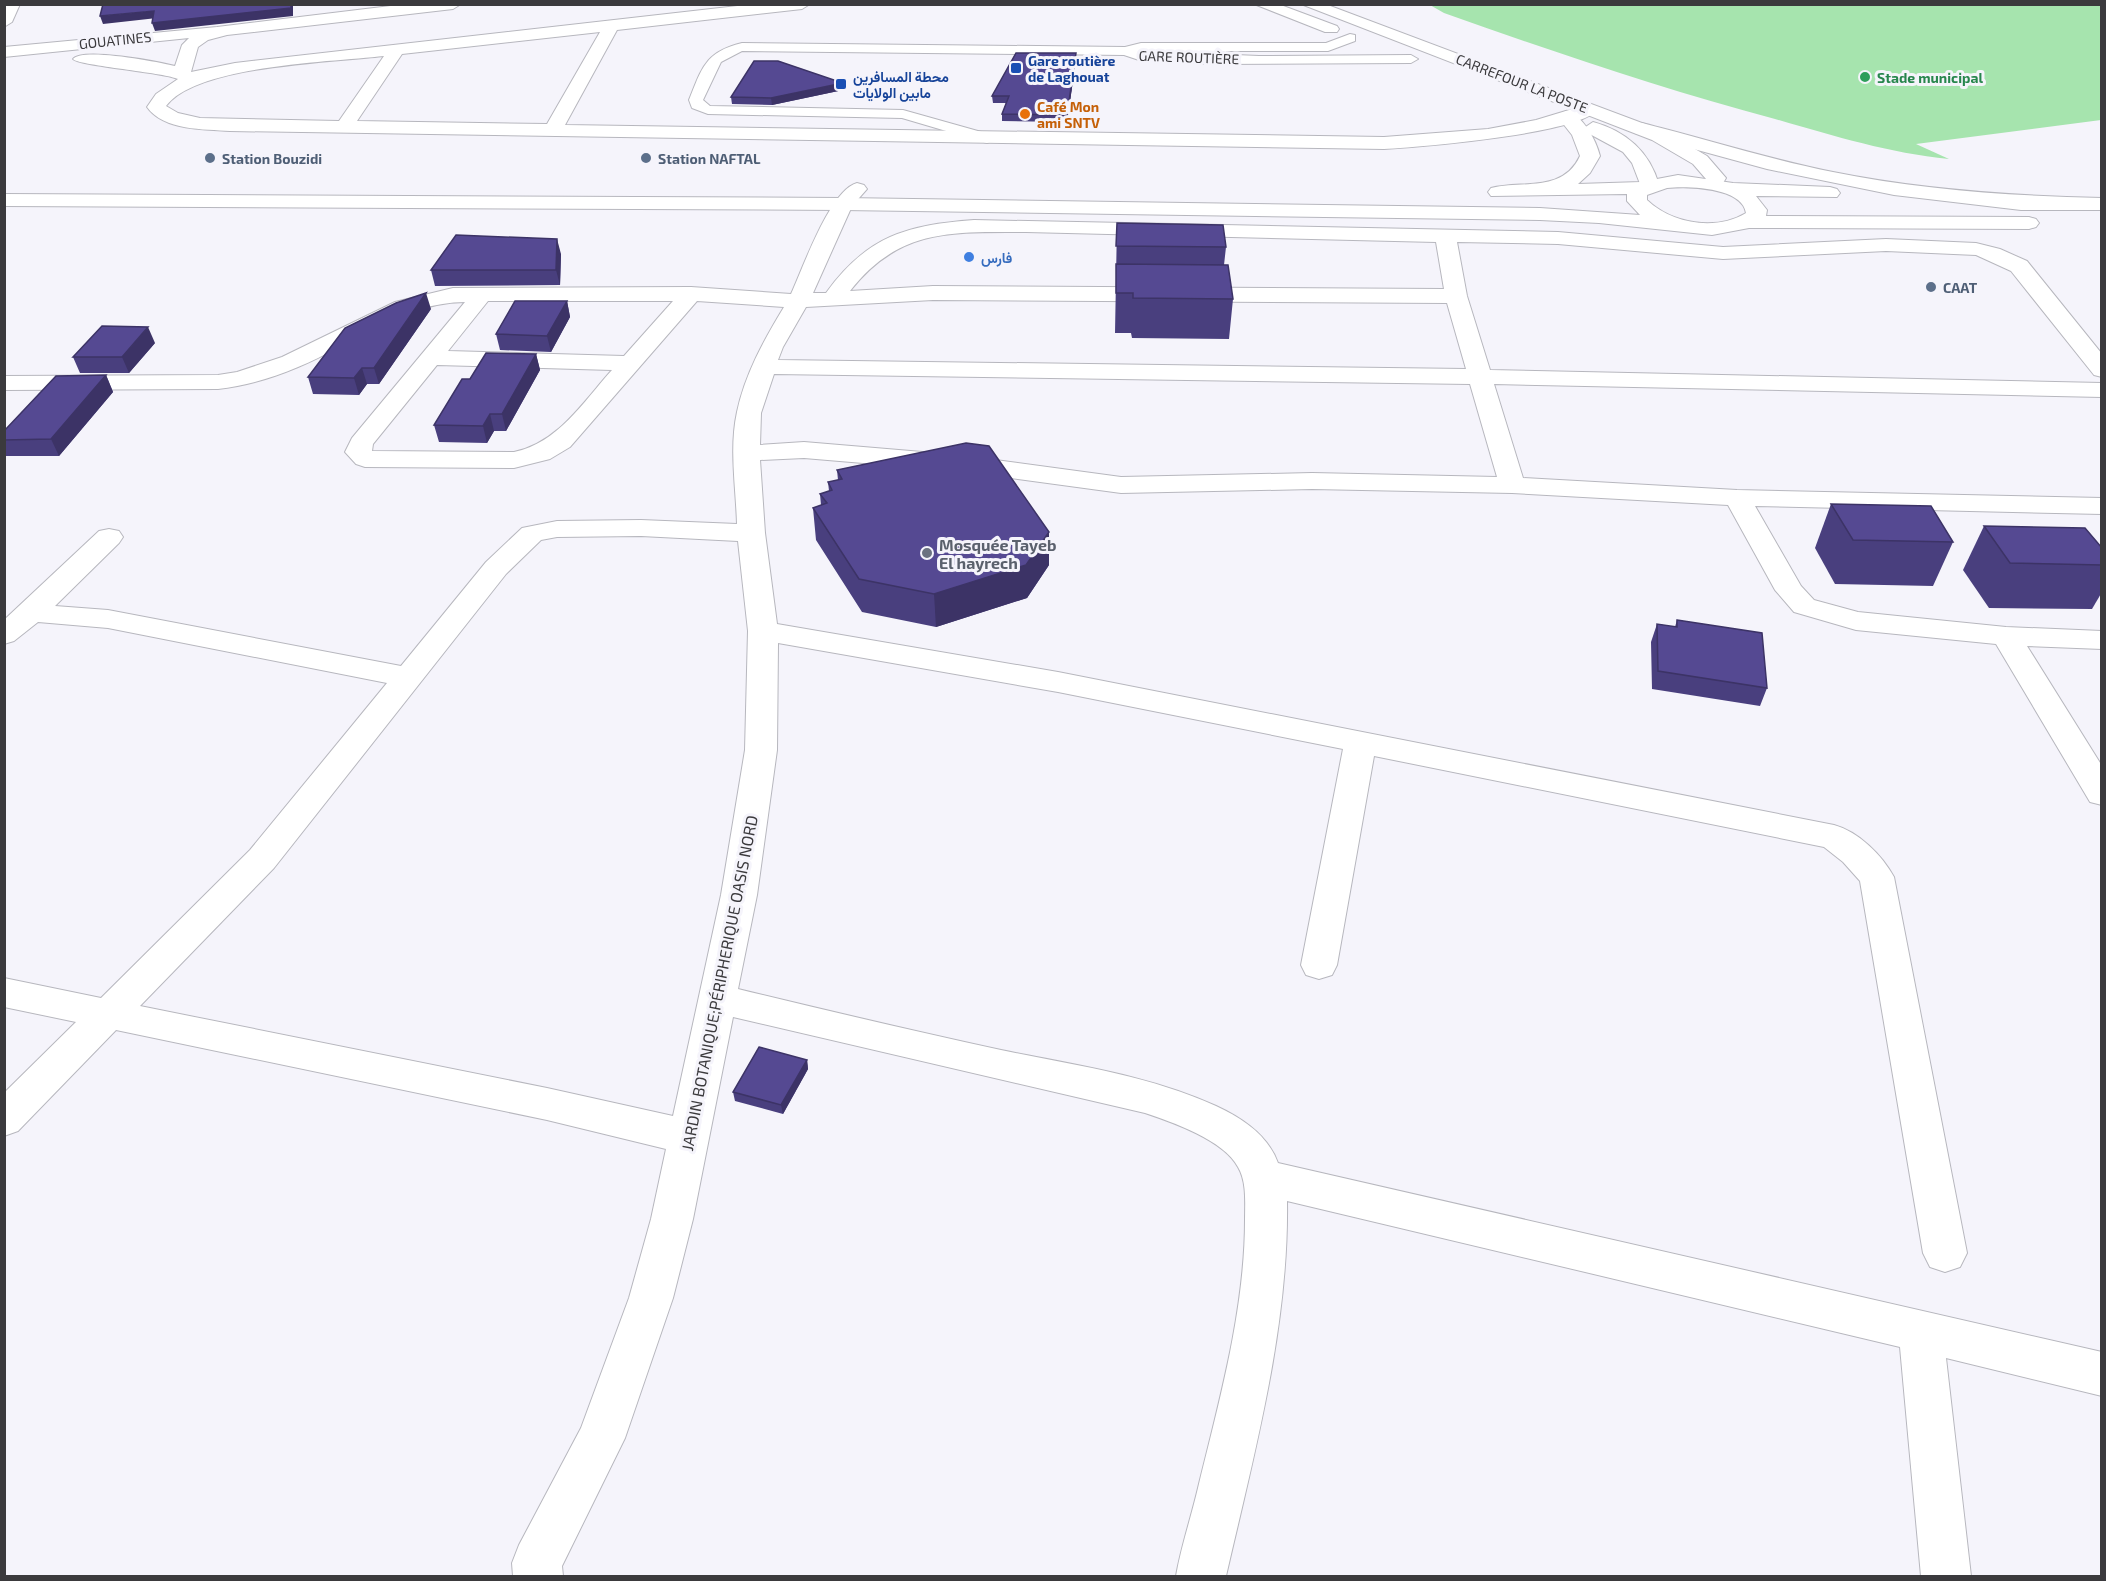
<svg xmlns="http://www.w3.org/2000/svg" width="2106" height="1581" viewBox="0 0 2106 1581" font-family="'Exo 2',Vazirmatn,sans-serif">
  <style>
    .green { fill: #a6e4ae }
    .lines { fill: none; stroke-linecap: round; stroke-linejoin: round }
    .service-casing { stroke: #b7b7be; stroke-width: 2 }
    .minor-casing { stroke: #b7b7be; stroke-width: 2 }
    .tertiary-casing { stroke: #b7b7be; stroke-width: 2 }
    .trunk-casing { stroke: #b7b7be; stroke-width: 2 }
    .service { fill: #fff; fill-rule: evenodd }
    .minor { fill: #fff; fill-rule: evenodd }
    .tertiary { fill: #fff; fill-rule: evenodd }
    .trunk { fill: #fff; fill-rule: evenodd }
    .wall { fill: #493f7e }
    .shaded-wall { fill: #3c3366 }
    .building { fill: #554992; stroke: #3c3366; stroke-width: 1.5 }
    .transit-dot { fill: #1a4fb4; stroke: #f5f4fb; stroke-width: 2 }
    .leisure-dot { fill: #2e9e5b; stroke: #f5f4fb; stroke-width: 2 }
    .food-dot { fill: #e8710a; stroke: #f5f4fb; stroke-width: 2 }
    .service-dot { fill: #5c6f8a; stroke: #f5f4fb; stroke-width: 2 }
    .shop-dot { fill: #3f7fe0; stroke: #f5f4fb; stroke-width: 2 }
    .worship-dot { fill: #6b7280; stroke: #f5f4fb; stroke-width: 2 }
    .labels { text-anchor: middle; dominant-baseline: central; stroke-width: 6; stroke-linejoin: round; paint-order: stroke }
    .far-street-label { font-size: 14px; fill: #3b3a3d; stroke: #f5f4fb }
    .far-transit-label { font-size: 14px; font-weight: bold; fill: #164399; stroke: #f5f4fb; text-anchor: start }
    .far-leisure-label { font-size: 14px; font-weight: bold; fill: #27864d; stroke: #f5f4fb; text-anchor: start }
    .far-food-label { font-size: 14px; font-weight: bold; fill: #c56008; stroke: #f5f4fb; text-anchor: start }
    .far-service-label { font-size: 14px; font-weight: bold; fill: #4e5e75; stroke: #f5f4fb; text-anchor: start }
    .far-shop-label { font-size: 14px; font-weight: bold; fill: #366cbe; stroke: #f5f4fb; text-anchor: start }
    .worship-label { font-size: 16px; font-weight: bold; fill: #5b616d; stroke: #f5f4fb; text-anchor: start }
    .street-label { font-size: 16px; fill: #3b3a3d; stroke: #f5f4fb }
  </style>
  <rect width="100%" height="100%" fill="#f5f4fb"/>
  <path class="green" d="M1430,5h671v115l-185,24 33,15c-61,-6 -115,-23 -174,-40 -112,-30 -221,-67 -331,-106z"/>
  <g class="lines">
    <defs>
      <path id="service" d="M1350,34l5,1v6l-27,10h-188l119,5 152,-1 7,4 -7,4 -199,1 -73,-4 -15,-5 -382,-4 -21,11 -18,38 7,6 193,4 89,25 3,3 -3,3 -5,2 -85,-25 -194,-4 -16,-6 -3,-8c13,-32 16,-48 53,-57l383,4 16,-4h185z"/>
      <g id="minor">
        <path d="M4,4h16l-8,18 -8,5z"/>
        <path d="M407,4h54l-8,5 -226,26 -19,5 -10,7 -7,25 44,-9 520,-59h55l-8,5 -185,21 -52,95 819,12 104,-8 48,-9 53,-16 9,5c-17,25 -179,38 -214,40l-1154,-18c-26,-2 -66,0 -83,-24l9,-13 22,-15 -3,-1c-18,-6 -98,-13 -102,-19 9,-12 86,3 102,7l7,-21 7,-7 -185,19v-10l213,-20zM600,32l-53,92 -190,-3 45,-67zM384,56l-45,65 -139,-3 -22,-5 -12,-7c30,-41 167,-44 218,-50z"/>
        <path d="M857,183l7,2 3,4 -15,17 -39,87h13c41,-57 81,-68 148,-73l584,12 165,15 163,-8 90,4 24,6 27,12 75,93v23l-8,-2 -83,-104 -35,-16 -90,-4 -163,8 -165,-15 -101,-2 10,54 23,74 612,13v14l-608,-13 29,94 214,12 365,8v16l-347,-8 46,80 13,14 44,12 148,15 96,4v18l-75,-3 75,120v39l-12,-3 -94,-158 -140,-14 -62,-18 -19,-22 -47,-85 -216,-12 -200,-4 -191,4 -163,-22 -154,-13 -44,2 5,73 12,91 281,48 776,153c25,7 48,30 60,52l73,376 -7,14 -15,5 -15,-5 -7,-14 -63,-372 -17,-19 -19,-15 -450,-91 -37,209 -5,10 -13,4 -13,-4 -5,-10 42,-216 -285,-57 -280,-49 -1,107 -20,145 -19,94c87,21 175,42 263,61 72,15 147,25 215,56 26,12 52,29 62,57l824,189v44l-156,-38 25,218h-50l-21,-229 -613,-146c2,126 -33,253 -61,375h-50c5,-29 15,-58 22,-88 21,-86 47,-178 47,-268 0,-17 2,-38 -7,-53 -14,-27 -66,-45 -93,-54l-412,-96 -40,202 -20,79 -48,140 -63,128 1,10h-50l-1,-13 7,-18 62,-117 48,-130 22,-79 15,-70 -119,-29 -431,-90 -98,101 -14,5v-43l72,-71 -72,-15v-29l97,20 149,-148 137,-167 -279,-55 -70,-6 -24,19 -10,3v-24l95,-89 10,-2 10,2 4,6 -4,6 -64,63 53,4 293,56 85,-104 36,-34 35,-7 84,-1 96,4c-1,-36 -8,-76 0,-112 8,-38 27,-72 47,-105l-87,-6 -127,146 -20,12 -36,9 -149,-1 -9,-3 -11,-12 7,-14 113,-136c-61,0 -113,43 -167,65 -26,11 -52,19 -80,22l-214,1v-14l214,-1 19,-3 45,-15 113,-55 58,-14 238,-1 100,7c12,-26 39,-104 66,-111zM1026,232l410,10 8,47 -511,-3 -83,5c49,-63 102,-59 176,-59zM933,300l514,3 19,66 -688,-9 5,-13 23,-40zM488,301h185l-49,55 -176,-5zM437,365l175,5c-29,32 -54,73 -98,82l-142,-1 1,-7zM774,374l696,10 27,93 -185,-4 -191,4 -163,-22 -154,-13 -44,3 1,-32zM641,536l97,5 10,90 -3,119 -24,145 -48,221 -126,-28 -407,-82 134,-138 232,-294 35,-34 16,-3z"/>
      </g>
      <g id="tertiary">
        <path d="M1254,4h24l59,22 2,3 -2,3h-12z"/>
        <path d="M1301,4h24l341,128 41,24 19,22 -6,10h-14l-3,-4 3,-5 -13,-15 -41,-24z"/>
        <path d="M1593,122c33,9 57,30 66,63l-3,4h-14l-10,-26 -9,-11 -37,-20 -2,-4z"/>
      </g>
      <g id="trunk">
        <path d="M1566,111c17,4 30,29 34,45l-10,17 -12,11 63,-2 37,-7 55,8 97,4 7,2 3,4 -3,4 -81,-1 11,14 -1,6 263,1 7,2 3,4 -3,4 -7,2 -280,-1 -37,7 -113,-12 -59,-3 -697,-10 -839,-4v-12l839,4 697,10 100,7 -13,-14v-7l-136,2 -3,-4 3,-4c32,-8 72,5 89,-32l-8,-21 -15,-19zM1667,188c20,-2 75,-1 79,25 -30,18 -74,11 -99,-13v-5z"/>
        <path d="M1642,123c64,16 126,36 191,49 89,18 178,24 269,26v12h-81l-127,-15 -127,-26 -132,-36 -2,-4z"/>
      </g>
    </defs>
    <use href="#service" class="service-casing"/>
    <use href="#minor" class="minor-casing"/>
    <use href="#tertiary" class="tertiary-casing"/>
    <use href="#trunk" class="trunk-casing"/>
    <use href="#service" class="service"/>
    <use href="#minor" class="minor"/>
    <use href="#tertiary" class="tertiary"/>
    <use href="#trunk" class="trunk"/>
  </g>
  <g class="wall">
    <path d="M1076,53v7l-9,62 -65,-1v-7l4,-11h-13l-1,-7z"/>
    <path d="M843,90l-71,15 -40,-1 -1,-7z"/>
    <path d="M1117,223l109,24 -2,18 9,34 -4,40 -97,-1 -1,-5h-16z"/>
    <path d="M561,254l-1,31 -125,1 -4,-16z"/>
    <path d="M567,301l3,16 -19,35 -51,-2 -4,-16z"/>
    <path d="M431,309l-52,75h-12l-8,11 -46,-1 -5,-17z"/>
    <path d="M155,343l-26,30h-49l-7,-16z"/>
    <path d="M536,354l4,16 -34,61h-12l-7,12 -48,-1 -5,-17 36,-46z"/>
    <path d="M106,375l7,17 -54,64h-54l-1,-25z"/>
    <path d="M837,470l212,62v33l-22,33 -91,29 -74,-15 -46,-72 -3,-32 8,-3 -1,-11 9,-3 -1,-9 10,-2z"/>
    <path d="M1831,504l122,38 -20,44 -98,-2 -20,-36z"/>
    <path d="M1984,526l118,22v44l-10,17 -103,-1 -26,-38z"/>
    <path d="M1677,620l90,68 -7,18 -108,-17 -1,-47 6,-18 18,3z"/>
    <path d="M807,1060l1,9 -25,45 -48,-13 -2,-9z"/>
  </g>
  <g class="shaded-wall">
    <path d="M293,4v12l-138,15 -3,-8z"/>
    <path d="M154,11l3,7 -54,6 -3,-8z"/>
    <path d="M1076,53v7l-9,62v-7z"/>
    <path d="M843,83v7l-71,15 -1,-7z"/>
    <path d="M557,239l4,15 -1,31 -4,-15z"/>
    <path d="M426,293l5,16 -52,75 -5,-16z"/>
    <path d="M567,301l3,16 -19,35 -4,-16z"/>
    <path d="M148,327l7,16 -26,30 -7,-16z"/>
    <path d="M536,354l4,16 -34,61 -4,-17z"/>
    <path d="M362,368l5,16 -8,11 -5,-17z"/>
    <path d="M106,375l7,17 -54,64 -8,-17z"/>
    <path d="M490,414l4,17 -7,12 -4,-17z"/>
    <path d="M1049,532v33l-22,33 -91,29 -2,-33z"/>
    <path d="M807,1060l1,9 -25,45 -2,-9z"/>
  </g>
  <g class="building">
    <path d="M103,4h188v4l-139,15 2,-12 -54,5z"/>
    <path d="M1016,53h60l-9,62 -65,-1 7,-18h-17z"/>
    <path d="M754,61h24l65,22 -72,15 -40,-1z"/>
    <path d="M1117,223l106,2 3,22 -110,-1z"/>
    <path d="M456,235l101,4 -1,31h-125z"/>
    <path d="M1116,264l112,1 5,34 -100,-1v-5h-17z"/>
    <path d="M426,293l-52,75h-12l-8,10 -46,-1 37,-49 51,-25z"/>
    <path d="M515,301h52l-20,35 -51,-2z"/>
    <path d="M102,326l46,1 -26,30h-49z"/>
    <path d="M486,353l50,1 -34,60h-12l-7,12 -49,-1 28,-46h8z"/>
    <path d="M106,375l-55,64 -47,1v-9l52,-55z"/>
    <path d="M966,443l23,3 60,86 -23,33 -92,29 -75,-15 -46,-71 14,-5 -7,-9 12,-4 -4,-8 14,-3 -5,-9z"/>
    <path d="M1831,504l100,2 22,36 -100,-2z"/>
    <path d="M1984,526l101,2 17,20v17l-92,-2z"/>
    <path d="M1677,620l85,13 5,55 -109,-17 -1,-47 20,3z"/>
    <path d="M759,1047l48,13 -26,45 -48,-13z"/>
  </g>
  <g class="transit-dot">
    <rect x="1010" y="62" width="12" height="12" rx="3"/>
    <rect x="835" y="78" width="12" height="12" rx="3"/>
  </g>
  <circle class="leisure-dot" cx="1865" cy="77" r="6"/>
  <circle class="food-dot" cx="1025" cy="114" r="6"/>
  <g class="service-dot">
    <circle cx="210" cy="158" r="6"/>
    <circle cx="646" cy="158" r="6"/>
    <circle cx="1931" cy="287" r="6"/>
  </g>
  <circle class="shop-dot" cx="969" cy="257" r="6"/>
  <circle class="worship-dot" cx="927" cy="553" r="6"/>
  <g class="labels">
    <g class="far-street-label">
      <text transform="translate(115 40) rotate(-6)">GOUATINES</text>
      <text transform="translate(1189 57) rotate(2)">GARE ROUTIÈRE</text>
      <text transform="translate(1522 83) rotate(21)">CARREFOUR LA POSTE</text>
    </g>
    <g class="far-transit-label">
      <text x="1028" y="60">Gare routière<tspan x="1028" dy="16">de Laghouat</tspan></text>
      <text x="853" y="76">محطة المسافرين<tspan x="853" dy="16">مابين الولايات</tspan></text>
    </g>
    <g class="far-leisure-label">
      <text x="1877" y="77">Stade municipal</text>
    </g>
    <g class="far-food-label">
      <text x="1037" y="106">Café Mon<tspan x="1037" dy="16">ami SNTV</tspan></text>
    </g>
    <g class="far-service-label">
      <text x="222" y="158">Station Bouzidi</text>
      <text x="658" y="158">Station NAFTAL</text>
      <text x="1943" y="287">CAAT</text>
    </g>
    <g class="far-shop-label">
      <text x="981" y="257">فارس</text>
    </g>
    <g class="worship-label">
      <text x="939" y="544">Mosquée Tayeb<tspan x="939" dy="18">El hayrech</tspan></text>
    </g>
    <g class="street-label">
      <text transform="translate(719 983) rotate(-79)">JARDIN BOTANIQUE;PÉRIPHERIQUE OASIS NORD</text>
    </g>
  </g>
  <rect width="2106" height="1581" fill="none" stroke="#3b3a3d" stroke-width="12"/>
</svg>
